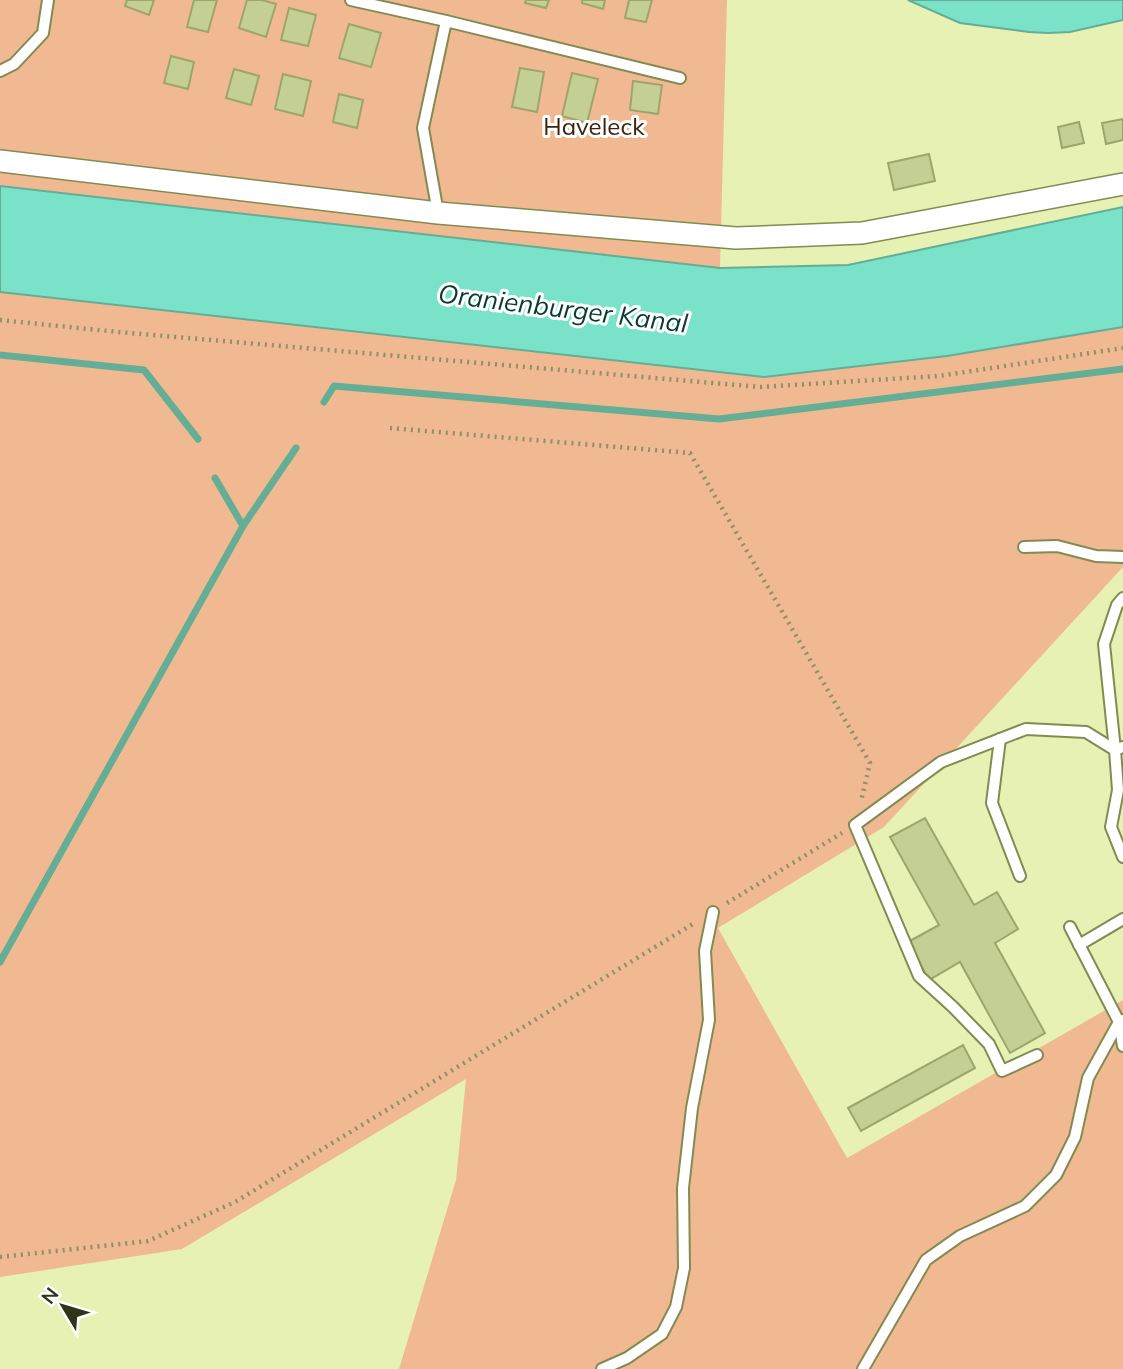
<svg xmlns="http://www.w3.org/2000/svg" width="1123" height="1369" viewBox="0 0 1123 1369" font-family="Mulish,sans-serif">
  <style>
    .green { fill: #f0b992 }
    .water { fill: #79e2c9; stroke: #63ae95; stroke-width: 2 }
    .lines { fill: none; stroke-linecap: round; stroke-linejoin: round }
    .stream { stroke: #63ae95; stroke-width: 7 }
    .building { fill: #c4cf93; stroke: #9ca66b; stroke-width: 2 }
    .lane-casing { stroke: #828b51; stroke-width: 14 }
    .street-casing { stroke: #828b51; stroke-width: 24 }
    .path { stroke: #8a9266; stroke-width: 4.5; stroke-dasharray: 2 5; stroke-linecap: butt }
    .lane { stroke: #fff; stroke-width: 10 }
    .street { stroke: #fff; stroke-width: 21 }
    .labels { text-anchor: middle; dominant-baseline: central; stroke-width: 6; stroke-linejoin: round; paint-order: stroke }
    .park-label { font-size: 24px; fill: #3e220c; stroke: #fff }
    .water-label { font-size: 26px; font-style: italic; fill: #093b31; stroke: #fff }
  </style>
  <rect width="100%" height="100%" fill="#e6f1b3"/>
  <g class="green">
    <path d="M0,0h727l-7,268 -720,-82z"/>
    <path d="M0,292l764,85 183,-21 176,-29v240l-239,260 -166,101 129,230 276,-158v369h-724l57,-189 10,-101 -284,170 -182,28z"/>
  </g>
  <g class="water">
    <path d="M908,0h215v20l-53,12 -22,1 -19,-1 -69,-9z"/>
    <path d="M0,186l720,82 128,-3 275,-58v120l-176,29 -183,21 -764,-85z"/>
  </g>
  <g class="lines">
    <g class="stream">
      <path d="M0,355l144,15 54,69"/>
      <path d="M324,402l10,-16 385,33 404,-50"/>
      <path d="M215,478l28,48"/>
      <path d="M0,962l243,-436 53,-78"/>
    </g>
  </g>
  <g class="building">
    <path d="M127,0h27l-5,15 -24,-9z"/>
    <path d="M194,0h23l-9,32 -21,-5z"/>
    <path d="M247,0h15l14,4 -10,33 -27,-9z"/>
    <path d="M526,0h23l-3,8 -21,-5z"/>
    <path d="M582,0h23l-2,9 -21,-6z"/>
    <path d="M629,0h23l-6,22 -21,-4z"/>
    <path d="M289,8l27,7 -8,31 -27,-6z"/>
    <path d="M349,24l32,9 -10,34 -32,-9z"/>
    <path d="M171,56l23,6 -6,27 -24,-6z"/>
    <path d="M520,68l24,4 -7,40 -25,-5z"/>
    <path d="M234,69l25,7 -8,29 -25,-7z"/>
    <path d="M572,73l26,6 -11,44 -25,-7z"/>
    <path d="M283,74l28,7 -8,35 -28,-7z"/>
    <path d="M633,81l29,4 -4,29 -28,-4z"/>
    <path d="M339,94l24,6 -6,28 -24,-6z"/>
    <path d="M1123,119v21l-17,4 -4,-21z"/>
    <path d="M1079,122l5,21 -22,5 -4,-21z"/>
    <path d="M929,154l6,27 -41,9 -6,-27z"/>
    <path d="M925,818l49,87 23,-13 21,37 -23,14 50,90 -35,20 -50,-91 -31,18 -21,-38 31,-17 -49,-88z"/>
    <path d="M963,1045l12,23 -114,63 -13,-23z"/>
  </g>
  <g class="lines">
    <defs>
      <g id="lane">
        <path d="M351,0l95,21 234,57"/>
        <path d="M0,71l14,-7 29,-31 5,-33"/>
        <path d="M438,213l-15,-85 23,-107"/>
        <path d="M1024,547l33,-1 39,10 27,1"/>
        <path d="M1123,598l-6,7 -13,39 11,106 8,-3"/>
        <path d="M1000,739l-8,64 28,73"/>
        <path d="M1070,927l49,95 4,24"/>
        <path d="M1079,945l44,-26"/>
        <path d="M1037,1055l-35,16 -13,-27 -36,-37 -34,-31 -64,-151 86,-63 85,-33 60,3 29,18 3,40 -7,37 12,30"/>
        <path d="M602,1369l25,-11 35,-24 14,-27 8,-39 -1,-80 9,-80 17,-88 -4,-69 8,-39"/>
        <path d="M863,1369l63,-109 34,-24 65,-30 31,-31 19,-38 13,-59 31,-56 4,-2"/>
      </g>
      <path id="street" d="M0,161l438,52 298,25 126,-5 261,-49"/>
    </defs>
    <use href="#lane" class="lane-casing"/>
    <use href="#street" class="street-casing"/>
    <g class="path">
      <path d="M0,320l118,12 642,55 179,-11 184,-28"/>
      <path d="M390,428l300,25 180,310 -9,38"/>
      <path d="M727,903l115,-70"/>
      <path d="M0,1257l148,-16 87,-39 458,-278"/>
    </g>
    <use href="#lane" class="lane"/>
    <use href="#street" class="street"/>
  </g>
  <g class="labels">
    <g class="park-label">
      <text x="594" y="126">Haveleck</text>
    </g>
    <g class="water-label">
      <text transform="translate(563 308) rotate(7)">Oranienburger Kanal</text>
    </g>
  </g>
  <g transform="translate(63 1306) rotate(308)" stroke="#ffffff" stroke-width="5" paint-order="stroke">
  <path d="M0-5L12 26L0 18L-12 26Z" fill="#30341b"/>
  <text y="-10" font-size="19" font-weight="bold" text-anchor="middle" fill="#30341b">N</text>
  </g>
</svg>
